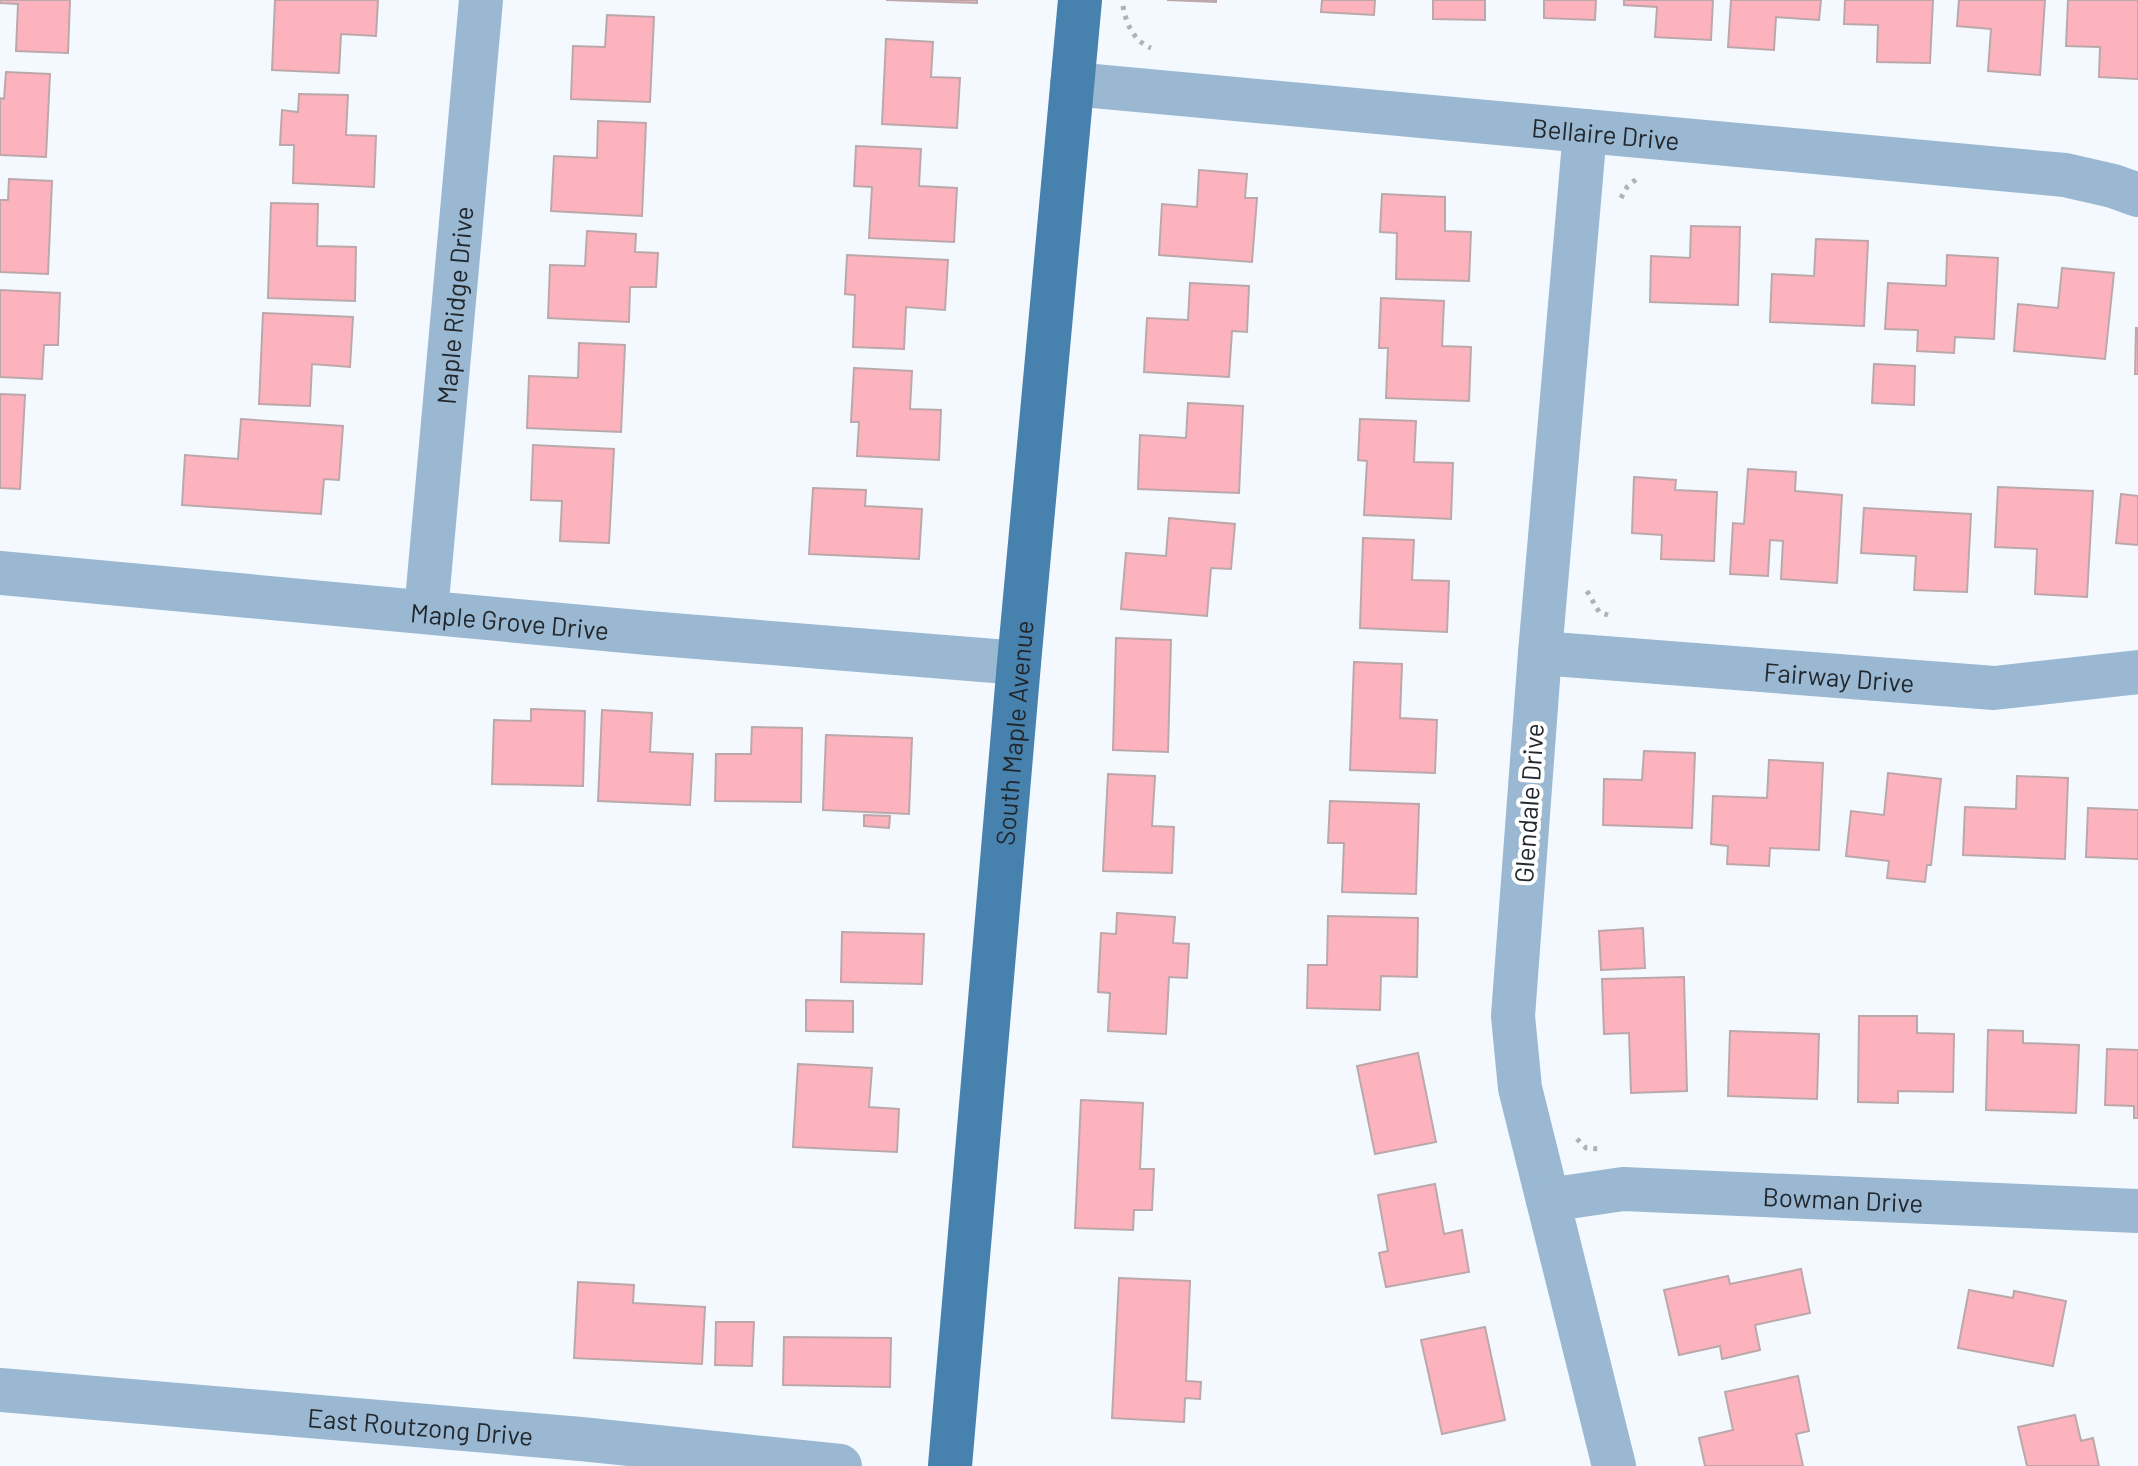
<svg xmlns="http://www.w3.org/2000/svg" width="2138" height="1466" viewBox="0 0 2138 1466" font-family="Barlow,sans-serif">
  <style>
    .building { fill: #fdb3bd; stroke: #bca8aa; stroke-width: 2 }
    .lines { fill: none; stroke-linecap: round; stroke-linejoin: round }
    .path { stroke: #adb3b8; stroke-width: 5; stroke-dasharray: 4 6; stroke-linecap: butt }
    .minor { stroke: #9ab8d2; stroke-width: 44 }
    .major { stroke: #4781ae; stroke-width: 44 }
    .labels { text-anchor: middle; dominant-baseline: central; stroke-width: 8; stroke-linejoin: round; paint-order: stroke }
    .street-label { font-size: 26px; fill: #22282d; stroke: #fff }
  </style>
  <rect width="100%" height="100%" fill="#f3f9fe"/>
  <g class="building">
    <path d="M0,0h70l-2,53 -52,-2 2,-47 -18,-1z"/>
    <path d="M275,0h103l-2,36 -35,-2 -2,39 -67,-3z"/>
    <path d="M886,0h91v3z"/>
    <path d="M1167,0h49v2z"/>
    <path d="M1322,0h53l-1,15 -53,-3z"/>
    <path d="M1433,0h52v20l-52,-1z"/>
    <path d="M1544,0h52l-1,20 -51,-2z"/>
    <path d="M1624,0h89l-2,40 -56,-3 2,-30 -33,-2z"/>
    <path d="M1731,0h90l-2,20 -43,-3 -2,33 -46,-3z"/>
    <path d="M1845,0h88l-3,63 -53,-1 1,-37 -34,-1z"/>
    <path d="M1959,0h86l-5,75 -52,-4 3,-42 -34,-3z"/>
    <path d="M2068,0h70v79l-39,-2 1,-30 -34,-1z"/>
    <path d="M607,15l47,2 -4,85 -79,-3 2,-53 32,1z"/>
    <path d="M886,39l47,3 -2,35 29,1 -3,50 -75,-4z"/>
    <path d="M6,72l44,2 -4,83 -46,-2v-57l4,1z"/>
    <path d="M299,94l49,1 -2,40 30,1 -2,51 -81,-4 1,-38h-14l2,-35 16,2z"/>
    <path d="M598,121l48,2 -4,93 -91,-5 3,-55 43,2z"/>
    <path d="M856,146l65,3 -2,37 38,2 -3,54 -85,-4 3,-51 -18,-1z"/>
    <path d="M1199,170l48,4 -2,24h12l-5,64 -93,-7 3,-51 35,3z"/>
    <path d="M9,179l43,2 -4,93 -48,-2v-72h8z"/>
    <path d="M1382,194l63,3v34l26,1 -2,49 -73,-2 1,-46 -17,-1z"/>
    <path d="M271,203l47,1 -1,42 39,1 -1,54 -87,-3z"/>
    <path d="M1691,226l49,1 -2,78 -88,-3 1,-46 39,2z"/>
    <path d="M587,231l49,3 -1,18 23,1 -2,34h-26l-1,35 -81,-4 2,-53 35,1z"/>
    <path d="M1816,239l52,2 -4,85 -94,-4 2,-48 42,2z"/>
    <path d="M847,255l101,5 -3,50 -39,-3 -2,42 -51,-2 2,-52 -10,-1z"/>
    <path d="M1947,255l51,3 -4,81 -39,-2 -1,16 -37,-2 1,-21 -33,-1 3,-46 58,3z"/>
    <path d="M2062,268l52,5 -9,86 -91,-8 4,-47 40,4z"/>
    <path d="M1190,283l59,3 -2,46 -15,-1 -3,46 -85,-5 3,-54 41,2z"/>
    <path d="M0,290l60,3 -2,52h-14l-2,34 -42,-2z"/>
    <path d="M1381,298l63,3 -2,45 29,1 -2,54 -83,-3 2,-50h-9z"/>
    <path d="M263,313l90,4 -3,50 -38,-3 -2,42 -51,-2z"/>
    <path d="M2136,328h2v46h-3z"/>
    <path d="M579,343l46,2 -4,87 -94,-4 2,-52 49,2z"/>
    <path d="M1874,364l41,2 -1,39 -42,-2z"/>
    <path d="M854,368l58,3 -2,38 31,1 -2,50 -82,-4 2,-34h-8z"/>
    <path d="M0,394l25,1 -5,94 -20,-1z"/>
    <path d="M1188,403l55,3 -4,87 -101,-4 2,-54 46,3z"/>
    <path d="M241,419l102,7 -4,54 -15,-1 -3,35 -139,-9 3,-50 53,4z"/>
    <path d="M1360,419l56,2 -2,41 39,1 -2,56 -87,-4 3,-54 -9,-1z"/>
    <path d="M533,445l81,4 -5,94 -49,-2 2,-40 -31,-1z"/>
    <path d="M1748,469l48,3 -1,19 47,4 -5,88 -56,-4 2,-38 -13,-1 -2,36 -38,-2 3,-51 11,1z"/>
    <path d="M1634,477l42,3 -1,10 42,2 -3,69 -53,-2 1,-24 -30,-2z"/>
    <path d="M1998,487l95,4 -6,106 -52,-3 2,-45 -42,-2z"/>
    <path d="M813,488l53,2 -1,16 57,3 -3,50 -110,-5z"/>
    <path d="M2121,494l17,2v49l-22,-2z"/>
    <path d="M1864,508l107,6 -4,78 -53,-2 2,-34 -55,-3z"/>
    <path d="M1169,518l66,6 -4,45 -20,-1 -4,48 -86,-7 5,-56 40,3z"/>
    <path d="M1363,538l51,2 -2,40 37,1 -2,51 -87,-4z"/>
    <path d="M1116,638l55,2 -3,112 -55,-2z"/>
    <path d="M1354,662l48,2 -2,54 37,2 -2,53 -85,-3z"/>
    <path d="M531,709l54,2 -2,75 -91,-2 2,-64 37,1z"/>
    <path d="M602,710l50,3 -2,39 43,2 -3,51 -92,-4z"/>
    <path d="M752,727l50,1 -1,74 -86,-1 1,-47h35z"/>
    <path d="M826,735l86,3 -3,76 -86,-4z"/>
    <path d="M1644,751l51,2 -3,75 -89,-3 1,-46 38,1z"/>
    <path d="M1769,760l54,3 -4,87 -49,-2 -1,18 -42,-2 1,-18 -17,-2 2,-48 54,2z"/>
    <path d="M1888,773l53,6 -10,86h-4l-2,17 -38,-4 2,-17 -43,-5 5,-45 33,4z"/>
    <path d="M1108,774l47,2 -3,50 22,1 -2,46 -69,-2z"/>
    <path d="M2017,776l51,2 -3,81 -102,-4 2,-48 51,2z"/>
    <path d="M1330,801l89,3 -3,90 -74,-2 2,-49h-16z"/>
    <path d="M2088,808l50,2v49l-52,-2z"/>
    <path d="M864,815l26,1 -1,12 -25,-2z"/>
    <path d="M1117,913l58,4 -2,26 16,1 -2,34 -18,-1 -3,57 -58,-3 2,-38 -12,-1 3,-59 15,1z"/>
    <path d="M1328,916l90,2 -1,59 -36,-1 -1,34 -73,-2 1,-43h19z"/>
    <path d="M1643,928l2,40 -44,2 -2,-39z"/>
    <path d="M842,932l82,2 -2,50 -81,-2z"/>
    <path d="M1684,977l3,114 -56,2 -2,-60 -25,1 -2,-55z"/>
    <path d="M806,1000l47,1v31l-47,-1z"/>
    <path d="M1859,1016h58v17l37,1 -1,58 -55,-1v12l-40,-1z"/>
    <path d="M1988,1030l35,1v12l56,2 -3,68 -90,-3z"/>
    <path d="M1730,1031l89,3 -2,65 -89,-3z"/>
    <path d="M2107,1049l31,1v68h-4v-12l-29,-1z"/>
    <path d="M1418,1053l18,89 -61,12 -18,-88z"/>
    <path d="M798,1064l74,4 -3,39 30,2 -2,43 -104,-5z"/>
    <path d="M1081,1100l62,3 -3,66h14l-2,41h-18l-1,20 -58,-2z"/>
    <path d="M1435,1184l9,50 18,-4 7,42 -83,15 -7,-34 9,-2 -10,-56z"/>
    <path d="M1801,1269l9,44 -55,12 5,25 -38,9 -2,-13 -41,9 -15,-65 64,-14 2,8z"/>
    <path d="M1119,1278l71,3 -4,100 15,1 -1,17 -15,-1 -1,24 -72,-4z"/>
    <path d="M578,1282l56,3 -1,18 72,4 -3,57 -128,-6z"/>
    <path d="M1969,1290l44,8 1,-7 52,10 -13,65 -95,-18z"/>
    <path d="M716,1322h38l-2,44 -37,-1z"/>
    <path d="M1485,1327l20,93 -63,14 -21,-94z"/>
    <path d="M784,1337l107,1 -1,49 -107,-2z"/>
    <path d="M1798,1376l11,55 -13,3 7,32h-98l-6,-28 34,-8 -8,-38z"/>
    <path d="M2075,1415l6,26 12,-3 6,28h-72l-9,-39z"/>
  </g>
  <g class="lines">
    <g class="path">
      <path d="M1123,6c3,18 11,35 28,42"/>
      <path d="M1621,198l6,-11 13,-11"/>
      <path d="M1587,591l12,21 9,3"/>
      <path d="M1577,1139l9,9 13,1"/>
    </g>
    <g class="minor">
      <path id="s1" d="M1072,84l993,91 48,11 25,9"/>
      <path d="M1585,131l-45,522 -27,363 7,72 94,378"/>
      <path id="s2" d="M0,573l648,60 371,30"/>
      <path id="s3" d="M426,612l55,-612"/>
      <path id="s4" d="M1540,653l454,35 144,-16"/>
      <path id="s5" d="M1548,1200l75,-11 515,22"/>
      <path id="s6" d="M0,1390l581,49 259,27"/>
    </g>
    <path class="major" id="s7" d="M950,1466l69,-803 61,-663"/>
  </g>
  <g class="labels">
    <g class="street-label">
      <text stroke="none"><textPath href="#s1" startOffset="536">Bellaire Drive</textPath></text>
      <text stroke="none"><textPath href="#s3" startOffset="308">Maple Ridge Drive</textPath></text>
      <text stroke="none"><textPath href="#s2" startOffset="512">Maple Grove Drive</textPath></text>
      <text stroke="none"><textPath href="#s4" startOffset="300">Fairway Drive</textPath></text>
      <text stroke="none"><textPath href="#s7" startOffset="736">South Maple Avenue</textPath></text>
      <text transform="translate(1528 803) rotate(-86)">Glendale Drive</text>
      <text stroke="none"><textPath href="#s5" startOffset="296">Bowman Drive</textPath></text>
      <text stroke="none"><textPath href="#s6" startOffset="422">East Routzong Drive</textPath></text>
    </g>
  </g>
</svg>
